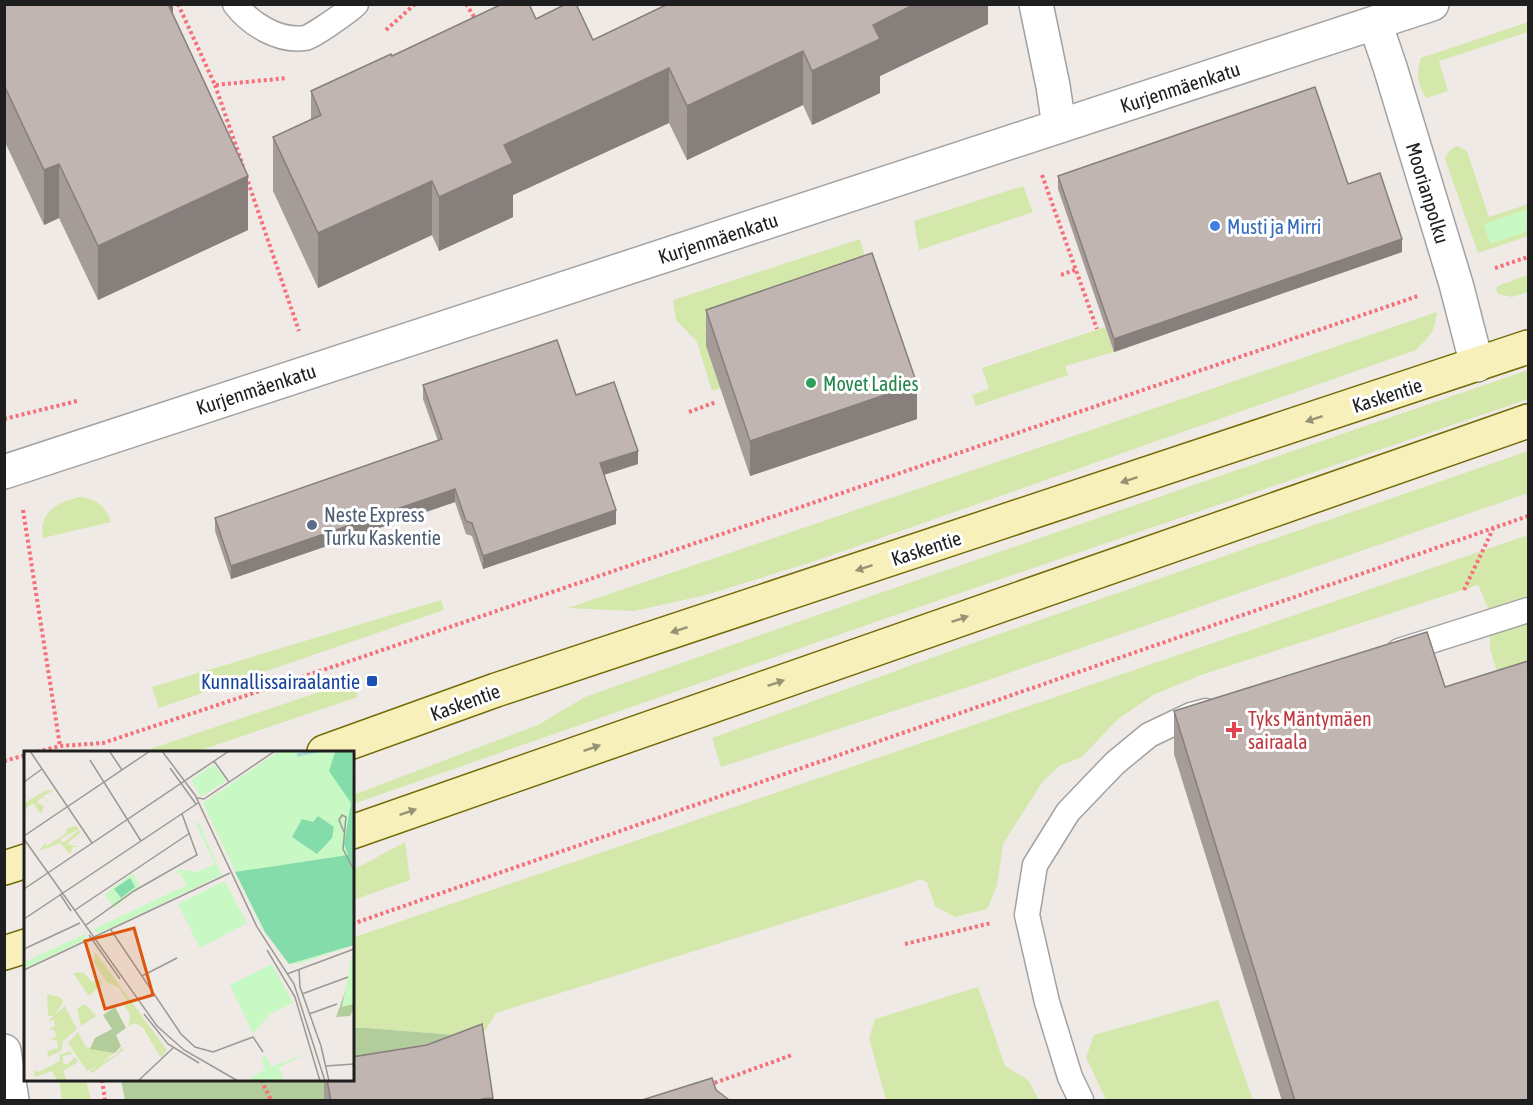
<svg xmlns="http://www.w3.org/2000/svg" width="1533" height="1105" viewBox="0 0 1533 1105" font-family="'Asap Condensed',sans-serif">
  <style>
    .grass { fill: #d4e8ac }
    .forest { fill: #b2cd9b }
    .park { fill: #c8f8c3 }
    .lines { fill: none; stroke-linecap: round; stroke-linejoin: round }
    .service-casing { stroke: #a2a2a2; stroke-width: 27 }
    .minor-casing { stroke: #a2a2a2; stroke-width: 36 }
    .tertiary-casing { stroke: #a2a2a2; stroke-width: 36 }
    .secondary-casing { stroke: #736c08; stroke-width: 36 }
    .path { stroke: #f66f79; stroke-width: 4; stroke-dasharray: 3 3; stroke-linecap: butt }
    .service { stroke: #fff; stroke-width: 24 }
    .minor { stroke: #fff; stroke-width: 33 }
    .tertiary { stroke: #fff; stroke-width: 33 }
    .secondary { stroke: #f8f0ba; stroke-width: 33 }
    .wall { fill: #a59c98 }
    .shaded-wall { fill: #867f7c }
    .building { fill: #c0b5b1; stroke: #867f7c; stroke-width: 1.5 }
    .oneway { fill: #969274 }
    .shop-dot { fill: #3f7fe0; stroke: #fff; stroke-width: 2 }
    .leisure-dot { fill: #2e9e5b; stroke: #fff; stroke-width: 2 }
    .service-dot { fill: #5c6f8a; stroke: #fff; stroke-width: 2 }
    .transit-dot { fill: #1a4fb4; stroke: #fff; stroke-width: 2 }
    .health-dot { fill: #e0444e; stroke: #fff; stroke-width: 2 }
    .labels { text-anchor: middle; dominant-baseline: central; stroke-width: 6; stroke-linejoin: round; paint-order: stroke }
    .street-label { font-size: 20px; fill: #1e1e1e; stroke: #fff }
    .shop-label { font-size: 20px; fill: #366cbe; stroke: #fff; text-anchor: start }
    .leisure-label { font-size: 20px; fill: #27864d; stroke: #fff; text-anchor: start }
    .service-label { font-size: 20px; fill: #4e5e75; stroke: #fff; text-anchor: start }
    .transit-label { font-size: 20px; fill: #164399; stroke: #fff; text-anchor: end }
    .health-label { font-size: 20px; fill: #be3a42; stroke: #fff; text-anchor: start }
    .inset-river { fill: none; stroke: #a6d9dc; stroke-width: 3 }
    .inset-road { fill: none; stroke: #9b9895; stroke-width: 1.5 }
    .view { fill: #de560d; fill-opacity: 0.15; stroke: #de560d; stroke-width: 3 }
    .inset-edge { fill: none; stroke: #1e1e1e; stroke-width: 3 }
  </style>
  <rect width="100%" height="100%" fill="#efeae5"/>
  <g class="grass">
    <path d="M1528,22v10l-89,29 9,30 -22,7c-9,-16 -10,-23 -5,-40z"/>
    <path d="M1457,146l10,5 22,66 39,-13v32l-50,17 -33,-94c2,-7 6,-10 12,-13z"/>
    <path d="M1023,186l10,26 -114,38 -5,-29z"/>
    <path d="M860,239l5,18 -145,131 -8,3 -15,-49 -21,-22 -3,-20z"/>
    <path d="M1528,275v17l-16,5 -14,-3 -2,-4 1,-3 3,-2z"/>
    <path d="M1437,312c-3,21 -6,23 -21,38l-598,210 -112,35 -72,16 -66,-3z"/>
    <path d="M1105,327l9,25 -49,14 3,9 -92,31 -4,-11 17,-6 -7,-21z"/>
    <path d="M1528,370v29l-644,220 -531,185v-9l185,-70 47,-28 292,-103z"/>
    <path d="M1528,451v42l-554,192 -253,82 -9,-29 244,-89z"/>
    <path d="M79,497c16,0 27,10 32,25l-68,16c-5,-25 13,-35 36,-41z"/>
    <path d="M1528,535v163l-21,6 -17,-55 -1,-39 -11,-25 -277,90 -48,20 -36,25 -35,37 -23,9 -16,15 -40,63 -6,42 -10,23 -32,8 -20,-11 -8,-24 -7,-3 -11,5 -413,129 -15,24 -115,-9h-13l-1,-90z"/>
    <path d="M441,600l3,10 -285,98 -7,-21z"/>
    <path d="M352,681l6,16 -163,55h-54z"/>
    <path d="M405,842l5,38 -57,20v-30z"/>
    <path d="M978,987l27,79 23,14 11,20h-153l-17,-62 6,-19z"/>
    <path d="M1218,1000l35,100h-147l-20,-43 8,-22z"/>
    <path d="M59,1080h27l5,20h-29z"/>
  </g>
  <path class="forest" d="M353,1028h13l115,9 -90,63h-266l-4,-20h231z"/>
  <path class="park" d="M1528,209v22l-38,13 -6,-20z"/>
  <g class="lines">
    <defs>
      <g id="service">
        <path d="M235,4c15,20 44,38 70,34 7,-1 44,-27 51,-34"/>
        <path d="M1399,651l129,-41"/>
        <path d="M1081,1100l-11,-23 -23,-75 -20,-87 8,-50 33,-53 47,-49 34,-28 42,-20 15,-4"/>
      </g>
      <g id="minor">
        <path d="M1036,4l17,82 6,40"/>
        <path d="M1375,23l15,44 66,217 21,81"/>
        <path d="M4,472l1428,-468"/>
      </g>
      <path id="tertiary" d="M4,1051l8,49"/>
      <g id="secondary">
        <path d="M324,752l172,-62 1032,-343"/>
        <path d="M352,832l1176,-411"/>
        <path d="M4,868l22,-7"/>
        <path d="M4,953l22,-7"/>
      </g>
    </defs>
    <use href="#service" class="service-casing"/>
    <use href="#minor" class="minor-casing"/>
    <use href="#tertiary" class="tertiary-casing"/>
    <use href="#secondary" class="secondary-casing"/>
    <g class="path">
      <path d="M178,4l37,81 72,-7"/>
      <path d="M466,4l10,16"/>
      <path d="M386,30l29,-26"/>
      <path d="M215,85l28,81"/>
      <path d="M1042,175l55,154"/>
      <path d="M246,176l53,155"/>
      <path d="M1495,268l33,-11"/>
      <path d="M1061,275l14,-5"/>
      <path d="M689,412l27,-10"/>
      <path d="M4,419l73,-18"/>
      <path d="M23,510l37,236"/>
      <path d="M1464,590l29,-61"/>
      <path d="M37,752l23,-6 43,-3 259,-86 1056,-361"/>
      <path d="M4,761l22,-6"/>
      <path d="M352,924l1176,-408"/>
      <path d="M905,944l86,-21"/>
      <path d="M102,1080l3,20"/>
      <path d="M261,1080l10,20"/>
      <path d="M709,1085l83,-30"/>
    </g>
    <use href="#service" class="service"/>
    <use href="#minor" class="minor"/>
    <use href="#tertiary" class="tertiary"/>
    <use href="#secondary" class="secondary"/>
  </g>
  <g class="wall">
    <path d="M4,4h169v12l75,214 -150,70 -39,-82 -15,7 -40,-85z"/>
    <path d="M988,4v20l-108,52v17l-68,32 -9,-20 -116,55 -18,-37 -156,72v22l-74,34 -7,-16 -114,53 -45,-97v-54l38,-17v-29l81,-35 144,-37 57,21z"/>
    <path d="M1058,176l290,8 54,68 -288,100 -56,-163z"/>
    <path d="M706,310l211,109 -167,57 -44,-130z"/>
    <path d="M423,385l153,10 62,69 -34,11 12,49 -133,45 -11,-33 -6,-2 -11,-32 -224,77 -16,-48v-13l223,-77 -15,-42z"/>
    <path d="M1445,687l83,414h-246l-108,-347v-43z"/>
    <path d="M324,1080h28l141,18v3h-169z"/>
  </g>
  <g class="shaded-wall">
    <path d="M165,4h8v44z"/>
    <path d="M915,4h73v20l-108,52v17l-68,32v-54l61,-46z"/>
    <path d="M803,51v54l-116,55v-54z"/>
    <path d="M669,68v55l-156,72v22l-74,34v-54l65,-52z"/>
    <path d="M59,164v54l-15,7v-55z"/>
    <path d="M248,176v54l-150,70v-54z"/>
    <path d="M432,181v54l-114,53v-55z"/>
    <path d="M1402,239v13l-288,100v-13z"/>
    <path d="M917,384v35l-167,57v-35z"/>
    <path d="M638,451v13l-38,12v-13z"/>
    <path d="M455,489v13l-224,77v-13z"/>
    <path d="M616,510v14l-133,45v-13z"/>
  </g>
  <g class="building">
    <path d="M4,4h164l80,172 -150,70 -39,-82 -15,6 -40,-85z"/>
    <path d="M502,4h27l7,15 30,-15h10l17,36 75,-36h247l-42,21 7,14 -68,32 -9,-20 -116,55 -18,-38 -165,77 9,18 -74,34 -7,-16 -114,52 -45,-96 48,-22 -10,-24 80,-37 1,2z"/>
    <path d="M1315,87l33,97 32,-11 22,66 -288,100 -56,-163z"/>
    <path d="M872,253l45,131 -167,57 -44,-131z"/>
    <path d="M557,340l19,55 38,-13 24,69 -38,12 16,47 -133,46 -11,-33 -6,-2 -11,-32 -224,77 -16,-48 227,-79 -19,-54z"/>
    <path d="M1427,632l18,55 83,-26v440h-233l-121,-390z"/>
    <path d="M482,1024l11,74 -11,1v2h-151l-4,-21h25v-23l75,-12z"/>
    <path d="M712,1078l4,12 12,9v2h-89z"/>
  </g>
  <defs><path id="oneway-solid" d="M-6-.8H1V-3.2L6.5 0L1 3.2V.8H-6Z" transform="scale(1.5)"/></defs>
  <g class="oneway">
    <use href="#oneway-solid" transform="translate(1314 419) rotate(162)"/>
    <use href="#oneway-solid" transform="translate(1129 480) rotate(162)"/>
    <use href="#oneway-solid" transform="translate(864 568) rotate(162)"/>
    <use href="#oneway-solid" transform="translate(960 619) rotate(-19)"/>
    <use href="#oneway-solid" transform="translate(679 630) rotate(162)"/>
    <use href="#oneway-solid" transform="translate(776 683) rotate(-19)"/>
    <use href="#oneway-solid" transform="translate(592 748) rotate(-19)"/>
    <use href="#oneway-solid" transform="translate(408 812) rotate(-19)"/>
  </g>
  <circle class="shop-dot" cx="1215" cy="226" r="6"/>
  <circle class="leisure-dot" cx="811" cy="383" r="6"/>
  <circle class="service-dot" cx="312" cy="525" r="6"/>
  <rect class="transit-dot" x="366" y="675" width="12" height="12" rx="3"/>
  <path class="health-dot" d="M1231 721h6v6h6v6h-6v6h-6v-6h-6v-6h6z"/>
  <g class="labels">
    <g class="street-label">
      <text transform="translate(1180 87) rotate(-18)">Kurjenmäenkatu</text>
      <text transform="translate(1428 193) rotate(73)">Moorianpolku</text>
      <text transform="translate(718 238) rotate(-18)">Kurjenmäenkatu</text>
      <text transform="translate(256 389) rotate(-18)">Kurjenmäenkatu</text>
      <text transform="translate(1387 395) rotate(-18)">Kaskentie</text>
      <text transform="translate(926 548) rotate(-18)">Kaskentie</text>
      <text transform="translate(465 702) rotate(-20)">Kaskentie</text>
    </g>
    <g class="shop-label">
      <text x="1227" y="226">Musti ja Mirri</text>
    </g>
    <g class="leisure-label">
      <text x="823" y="383">Movet Ladies</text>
    </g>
    <g class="service-label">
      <text x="324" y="514">Neste Express<tspan x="324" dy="23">Turku Kaskentie</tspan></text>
    </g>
    <g class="transit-label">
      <text x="360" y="681">Kunnallissairaalantie</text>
    </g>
    <g class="health-label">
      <text x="1248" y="718">Tyks Mäntymäen<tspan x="1248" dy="23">sairaala</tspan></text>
    </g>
  </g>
  <g transform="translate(24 751)">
    <rect width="330" height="330" fill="#efeae5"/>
    <path d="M23,39l6,1 -10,5 12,16 -12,-15 -6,5 7,4 -3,8 -8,-11 -9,7v-7zM53,75l2,3 -19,10 3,4 16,-13 2,2 -14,12 12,3h-6l-3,7 -10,-11 -21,8 6,-8 2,3 18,-12 2,-6zM71,201l72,98 -6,8 -18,-30 -8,-5 -6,3 1,-12 -8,-11 5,-3 -9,-13 -12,-5 -12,-20zM59,221l9,10 8,-3 3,4 -14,13 -16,-23zM23,243l13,3 3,5 -9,14h-6zM61,253l11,12 -15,10 -4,-17zM41,255l12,23 -14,12 -2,10 -13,6 -1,-6 11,-3 -1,-7 -7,-2 6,-2 -1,-6 -6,-3 6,-1 -1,-7 -6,1zM54,281l8,15 29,5 -14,11 16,-9 5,-7 2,3 -32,23 -2,-2 8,-6 -11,6 -19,-28zM46,300l2,3 -9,2v7l4,2 8,-8 3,5 -15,9 4,10h-10l-5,-10 -17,6 -1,-7 4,2 22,-11 -1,-6z" fill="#d4e8ac"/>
    <path d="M330,215v42l-4,8 -14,1zM91,256l11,21 -10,7 5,11 -6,7 -25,-4 5,-11 17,-9 -9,-14z" fill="#b2cd9b"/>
    <path d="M255,0l75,2v192l-53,18 -12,1 -27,-36 -59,-125zM190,13l12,17 -25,16 -10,-17zM174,70l24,54 -122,58 -8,-3 95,-45 -7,-12h-6l5,-4 18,3 18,-8 -19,-40zM109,122l7,13 -26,22 -9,-14zM201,130l22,42 -47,25 -22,-44zM61,183l1,5 -62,30v-7zM330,203v50l-12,3 10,-52zM248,213l21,39 -23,11 -17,20 -23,-49zM286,301l-31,15 5,14h-37l18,-12 -4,-11 5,-2 5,11z" fill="#c8f8c3"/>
    <path d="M328,0l2,194 -65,19 -24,-32 -30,-60 113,-17 -4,-11 7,-41 -22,-32 6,-19zM294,65l16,11 -2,11 -15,16 -25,-17 10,-18 11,3zM106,127l5,9 -14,11 -7,-9z" fill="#85dcab"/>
    <path class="inset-river" d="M273,4l20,-4"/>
    <path class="inset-road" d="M6,0l62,92M138,0l33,44 62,132 37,57 31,97M86,1l12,18M66,9l51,81M190,10l15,21M146,17l26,36M0,31l18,-13M173,47l7,1 71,-48M320,81l-5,-12 3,-5 4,2 -3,32 11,21M0,85l126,-85M0,88l133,187 27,24 54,31M0,138l205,-138M36,143l11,17M51,159l115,-77M0,168l174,-116M62,174l48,-34 63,-36 -15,-41M87,179l70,104 14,13 18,5 40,-15 10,15M65,184l31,44M0,198l56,-26M243,199l28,47 25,84M275,218l1,18 21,59 8,35M0,219l206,-97M263,223l67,-25M118,225l35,-18M278,243l46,-17M120,263l24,30 31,19M285,263l28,-10M302,315l28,-2M114,330l35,-33"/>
    <path class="view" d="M110,177l19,67 -48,14 -20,-68z"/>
    <rect width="330" height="330" class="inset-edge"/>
  </g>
  <rect width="1533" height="1105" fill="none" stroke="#1e1e1e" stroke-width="12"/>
</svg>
